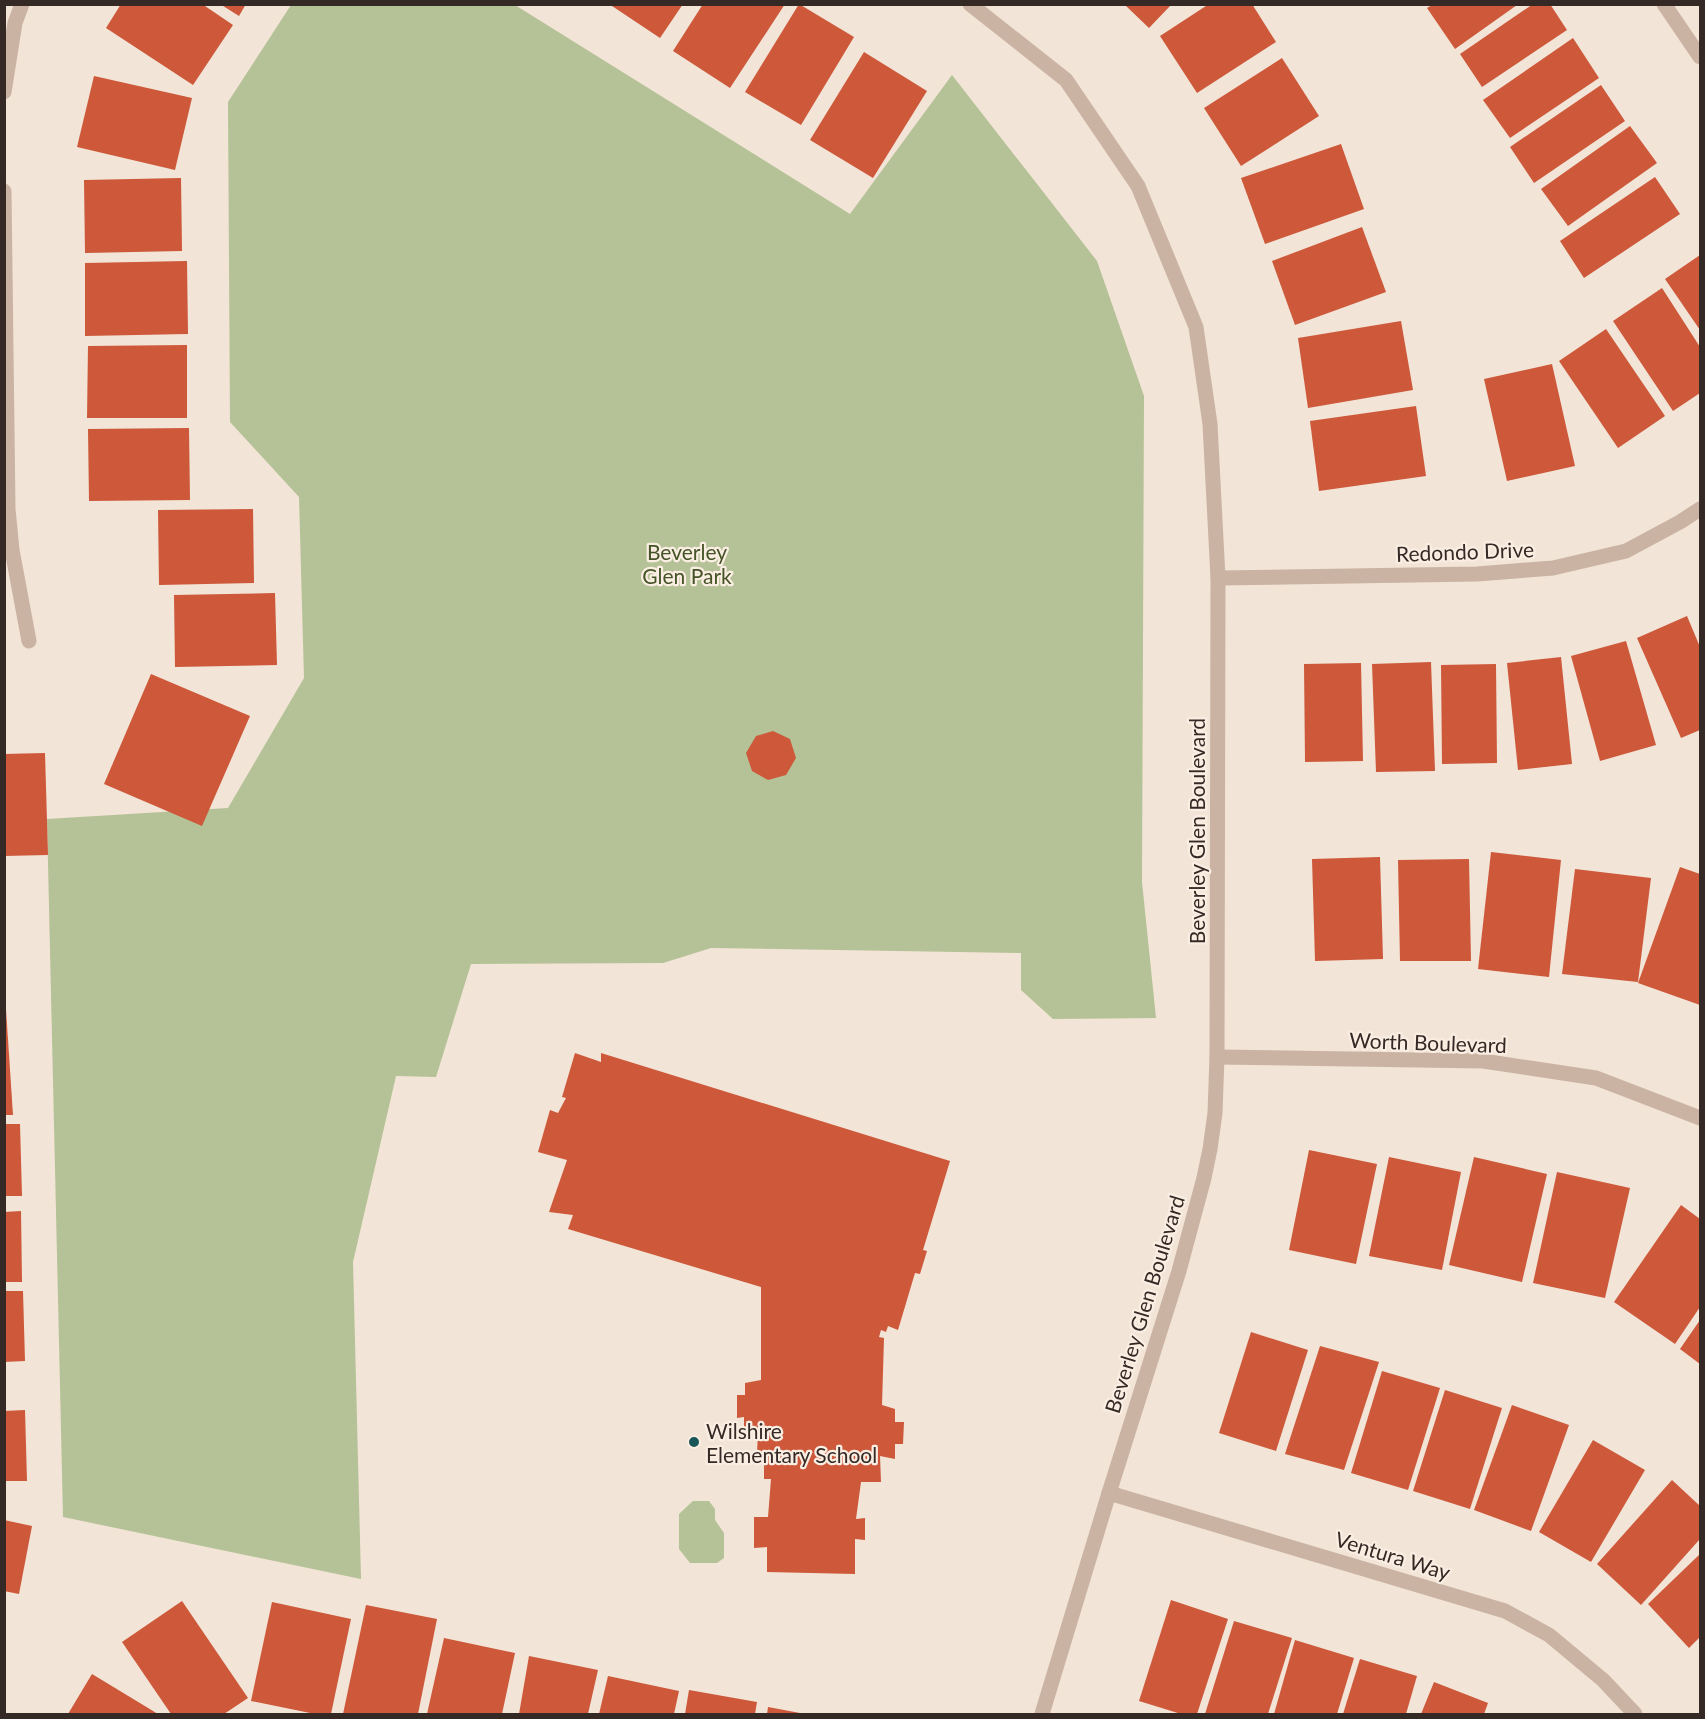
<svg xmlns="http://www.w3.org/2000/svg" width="1705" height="1719" viewBox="0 0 1705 1719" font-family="Lato,sans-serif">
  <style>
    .green { fill: #b5c196 }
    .building { fill: #cd583a }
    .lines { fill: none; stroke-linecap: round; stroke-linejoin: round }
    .minor { stroke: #cab3a2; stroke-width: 15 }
    .tertiary { stroke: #cab3a2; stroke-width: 15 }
    .poi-dot { fill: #195658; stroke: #faeee3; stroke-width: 2 }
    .labels { text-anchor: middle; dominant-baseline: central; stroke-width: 4.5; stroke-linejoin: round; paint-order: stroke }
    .park-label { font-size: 21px; fill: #455427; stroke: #faeee3 }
    .street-label { font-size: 21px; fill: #352925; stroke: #faeee3 }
    .poi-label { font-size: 21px; fill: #352925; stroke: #faeee3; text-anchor: start }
  </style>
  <rect width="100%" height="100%" fill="#f2e4d6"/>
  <g class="green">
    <path d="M291,5h224l335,209 102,-139 145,186 47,135 -2,486 14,136 -103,1 -32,-29v-37l-310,-5 -48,15 -192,1 -35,113 -40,-1 -43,186 8,317 -298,-62 -16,-698 181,-11 76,-130 -5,-181 -69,-75 -2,-320z"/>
    <path d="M693,1501h16l6,8v11l9,13v25l-7,5h-27l-11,-14v-35z"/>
  </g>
  <g class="building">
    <path d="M121,4h81l31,21 -40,60 -87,-57z"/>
    <path d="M220,4h26l-7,12z"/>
    <path d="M609,4h74l-23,34z"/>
    <path d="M703,4h82l-55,84 -57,-37z"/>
    <path d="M799,4l55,33 -53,88 -56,-33z"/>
    <path d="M1209,4h43l24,38 -79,51 -37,-57z"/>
    <path d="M1533,4h17l17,26 -85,57 -22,-33z"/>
    <path d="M1125,5h46l-22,23z"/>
    <path d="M1432,5h85l-62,44 -28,-41z"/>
    <path d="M1573,38l26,40 -89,60 -27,-38z"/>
    <path d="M864,52l63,39 -54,87 -63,-38z"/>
    <path d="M1282,58l37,58 -78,50 -37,-58z"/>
    <path d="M94,76l98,22 -17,72 -98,-23z"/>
    <path d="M1601,85l24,36 -91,62 -24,-36z"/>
    <path d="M1630,126l27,37 -89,63 -27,-37z"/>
    <path d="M1341,144l23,65 -99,35 -24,-66z"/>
    <path d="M1655,177l25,37 -96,64 -24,-37z"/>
    <path d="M181,178l1,73 -97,2 -1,-73z"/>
    <path d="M1362,227l24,65 -91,33 -23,-64z"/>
    <path d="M1700,255v75l-35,-51z"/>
    <path d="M187,261l1,73 -103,2v-73z"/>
    <path d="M1662,288l38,59v46l-27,18 -60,-90z"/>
    <path d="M1401,321l12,69 -105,18 -10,-70z"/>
    <path d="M1606,329l59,87 -47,32 -59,-87z"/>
    <path d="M187,345v73h-100l1,-72z"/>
    <path d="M1552,364l23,102 -68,15 -23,-102z"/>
    <path d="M1416,406l10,70 -107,15 -9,-70z"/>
    <path d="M189,428l1,72 -101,1 -1,-72z"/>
    <path d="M253,509l1,74 -95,2 -1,-75z"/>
    <path d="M275,593l2,72 -102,2 -1,-72z"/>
    <path d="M1687,616l13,31v83l-19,8 -44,-100z"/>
    <path d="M1626,641l30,104 -56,16 -29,-105z"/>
    <path d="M1561,657l11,107 -54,6 -11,-107z"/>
    <path d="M1431,662l4,109 -59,1 -4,-108z"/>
    <path d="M1361,663l2,98 -58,1 -1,-98z"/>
    <path d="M1496,664l1,99 -55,1 -1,-99z"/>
    <path d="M151,674l99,42 -48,110 -98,-42z"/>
    <path d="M773,731l17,8 6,19 -10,17 -18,5 -16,-9 -6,-18 10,-17z"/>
    <path d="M45,753l3,102 -44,1v-102z"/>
    <path d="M1491,852l70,8 -12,117 -71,-8z"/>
    <path d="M1380,857l3,102 -68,2 -3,-102z"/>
    <path d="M1469,859l2,102h-71l-2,-101z"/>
    <path d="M1680,867l20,7v131l-62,-22z"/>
    <path d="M1575,869l76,9 -13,104 -76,-8z"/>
    <path d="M4,1009h2l7,106h-9z"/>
    <path d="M575,1053l26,9v-9l349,108 -27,89 4,1 -7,23 -5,-1 -17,57 -10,-4 -2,6 -5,-2 -2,7 5,1 -2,67 13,4v13h9l-1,22h-8v15l-15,-3 1,26h-20l-5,37 9,-1v22l-10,-1v35l-88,-2v-25l-13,1v-31h14l3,-38h-7v-24h-7l1,-26 -14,1v-13l-7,1v-23h8v-12l16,-3v-93l-193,-58 5,-14 -24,-3 18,-52 -29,-8 12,-42 8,3 8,-15 -4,-1z"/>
    <path d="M4,1124h16l2,72h-18z"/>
    <path d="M1309,1150l68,14 -21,100 -67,-14z"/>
    <path d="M1389,1157l72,15 -19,98 -73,-14z"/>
    <path d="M1474,1157l73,17 -25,108 -73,-17z"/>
    <path d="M1557,1172l73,16 -25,110 -72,-15z"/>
    <path d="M1681,1205l19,14v88l-25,37 -61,-42z"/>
    <path d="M21,1211l1,71h-18v-70z"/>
    <path d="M4,1291h19l2,70 -21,1z"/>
    <path d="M1700,1320v44l-20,-15z"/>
    <path d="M1251,1332l57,18 -32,101 -57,-18z"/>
    <path d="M1320,1346l59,16 -35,108 -59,-16z"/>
    <path d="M1382,1371l58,17 -32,102 -57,-17z"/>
    <path d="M1445,1390l57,18 -32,101 -57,-18z"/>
    <path d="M1512,1405l57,20 -38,106 -57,-21z"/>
    <path d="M25,1410l2,71h-23v-70z"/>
    <path d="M1593,1440l52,30 -54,92 -52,-30z"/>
    <path d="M1672,1480l28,26v33l-59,66 -44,-41z"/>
    <path d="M4,1520l28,6 -13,68 -15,-3z"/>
    <path d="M1700,1554v83l-11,11 -41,-44z"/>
    <path d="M1171,1600l57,19 -31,95h-16l-42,-13z"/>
    <path d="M182,1601l66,97 -24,16h-53l-49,-72z"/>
    <path d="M272,1602l79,17 -20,95h-16l-64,-13z"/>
    <path d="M366,1605l71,14 -19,95h-75z"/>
    <path d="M1234,1621l58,17 -24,76h-63z"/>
    <path d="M444,1638l71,15 -13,61h-75z"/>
    <path d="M1295,1640l59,18 -17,56h-63z"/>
    <path d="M529,1656l69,14 -10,44h-69z"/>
    <path d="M1360,1659l57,17 -11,38h-63z"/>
    <path d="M92,1674l66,40h-90z"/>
    <path d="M608,1676l71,15 -5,23h-75z"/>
    <path d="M1434,1682l54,21 -4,11h-63z"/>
    <path d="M689,1690l68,12 -2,12h-70z"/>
    <path d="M768,1707l32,6v1h-33z"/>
  </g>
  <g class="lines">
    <g class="minor">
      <path d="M1664,4l36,53"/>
      <path d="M4,92l11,-69 7,-19"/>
      <path d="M4,191l4,318 4,41 17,91"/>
      <path d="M1218,578l259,-4 76,-6 73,-17 54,-29 20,-13"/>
      <path d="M1109,1493l396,118 44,24 54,45 32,34"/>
    </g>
    <g class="tertiary">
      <path d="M970,4l96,76 72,106 58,141 14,97 8,154 -1,479 -2,56 -5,36 -6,29 -25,93 -70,222 -67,221"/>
      <path d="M1217,1057l266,4 113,17 104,40"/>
    </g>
  </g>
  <circle class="poi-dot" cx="694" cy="1442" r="6"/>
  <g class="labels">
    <g class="park-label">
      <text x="687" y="551">Beverley<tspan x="687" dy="24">Glen Park</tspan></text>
    </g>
    <g class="street-label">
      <text transform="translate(1465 551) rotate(-2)">Redondo Drive</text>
      <text transform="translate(1196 831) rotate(-90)">Beverley Glen Boulevard</text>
      <text transform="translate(1428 1042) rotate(2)">Worth Boulevard</text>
      <text transform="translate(1144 1304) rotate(-73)">Beverley Glen Boulevard</text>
      <text transform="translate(1393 1555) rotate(17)">Ventura Way</text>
    </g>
    <g class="poi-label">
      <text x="706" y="1430">Wilshire<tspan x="706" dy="24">Elementary School</tspan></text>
    </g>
  </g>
  <rect width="1705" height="1719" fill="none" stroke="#352925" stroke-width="12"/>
</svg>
